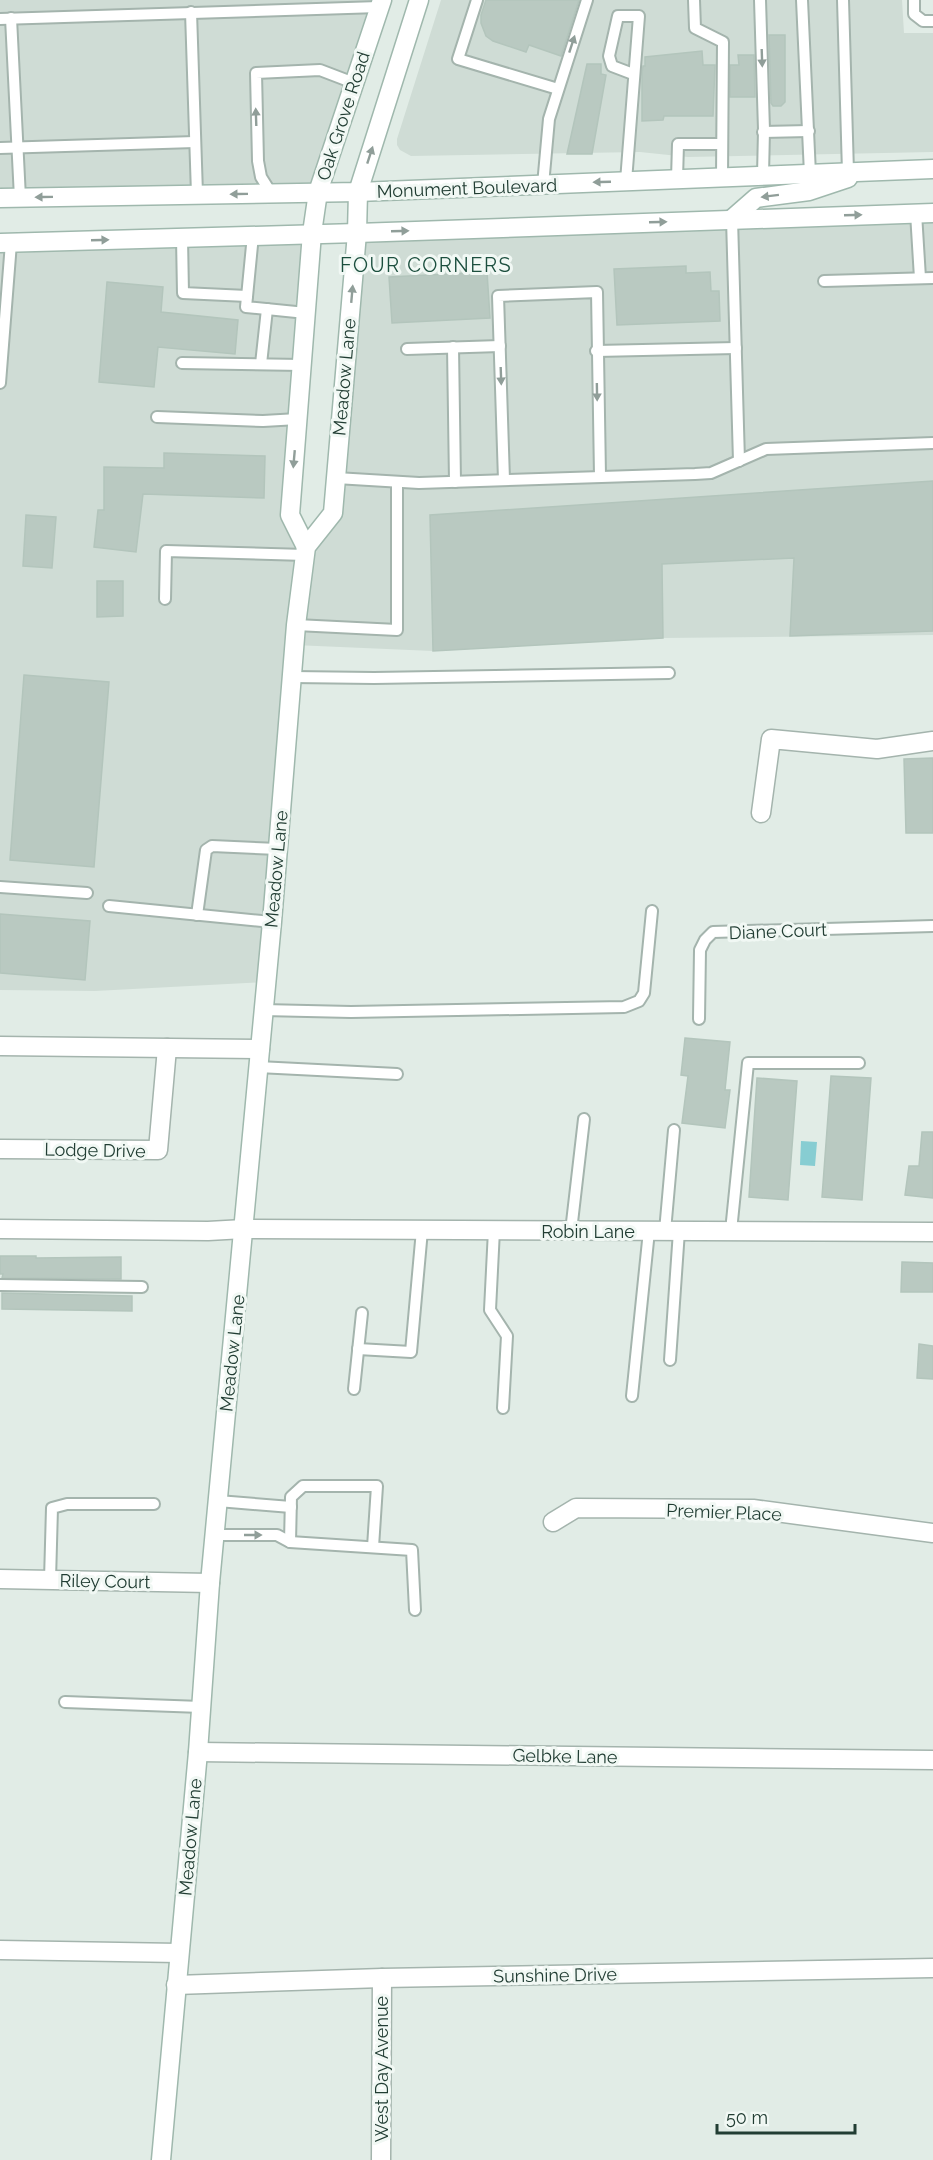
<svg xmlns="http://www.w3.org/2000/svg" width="933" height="2160" viewBox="0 0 933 2160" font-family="Raleway,sans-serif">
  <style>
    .built { fill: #cfdcd5 }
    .water { fill: #87cdd2 }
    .building { fill: #b9c9c1; stroke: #b3c5bc; stroke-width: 1.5 }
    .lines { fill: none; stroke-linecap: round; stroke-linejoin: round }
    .lane-casing { stroke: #a4b4ad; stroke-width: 14 }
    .street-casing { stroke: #a4b4ad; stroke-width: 21 }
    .secondary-casing { stroke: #9fb8ad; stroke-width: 21 }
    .lane { stroke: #fff; stroke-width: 10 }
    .street { stroke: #fff; stroke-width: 18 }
    .secondary { stroke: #fff; stroke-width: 18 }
    .oneway { fill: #909e99 }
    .labels { text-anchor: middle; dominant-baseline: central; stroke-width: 6; stroke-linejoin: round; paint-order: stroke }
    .street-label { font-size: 18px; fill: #213d33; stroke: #f1f8f4 }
    .neighbourhood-label { font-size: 20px; letter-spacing: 1.5px; fill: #1c4f3e; stroke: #f1f8f4 }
  </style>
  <rect width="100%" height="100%" fill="#e1ece6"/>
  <g class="built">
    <path d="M0,0h382l-64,192 -318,6z"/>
    <path d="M441,0h461l2,33h29v119l-245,5 -48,-5 -229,4 -11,-6 -3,-5v-6z"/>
    <path d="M933,213v422l-270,3 -230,13 -139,-6 -27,337 -172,9 -95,-1v-747l312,-10 -22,282 16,32 27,-34 24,-280z"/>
  </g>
  <path class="water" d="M801,1141l16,1 -2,24 -15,-1z"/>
  <g class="building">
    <path d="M486,0h93l-18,56 -32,-11 -3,7 -33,-11 -7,-5 -5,-13v-8z"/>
    <path d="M769,35h16v67l-4,4h-8l-2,-3z"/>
    <path d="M702,51l1,14h12l-2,51h-49l-1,4 -21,1v-49l1,-6h2v-9z"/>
    <path d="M738,55h16l1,42h-25v-32h9z"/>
    <path d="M587,64h14v10l5,1 -14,79h-25z"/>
    <path d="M686,266v7l24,-1 1,19h8l1,30 -103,4 -3,-56z"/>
    <path d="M487,272l3,46 -98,5 -3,-46z"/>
    <path d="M107,282l56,5 -2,25 77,8 -3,34 -77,-7 -4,40 -55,-5z"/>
    <path d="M164,453l101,3 -1,42 -121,-4 -7,58 -42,-5 4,-37h6v-43l60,1z"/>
    <path d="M933,481v150l-143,5 4,-78 -132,6 1,74 -230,13 -3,-136z"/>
    <path d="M26,515l30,2 -4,51 -29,-2z"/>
    <path d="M97,581h26v35l-26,1z"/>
    <path d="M24,675l85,7 -15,185 -84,-7z"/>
    <path d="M933,758v75h-27l-2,-74z"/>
    <path d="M0,914l90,7 -5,59 -85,-7z"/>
    <path d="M685,1038l45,4 -5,48h5l-5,38 -43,-5 6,-47 -7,-1z"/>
    <path d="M831,1076l40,2 -9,122 -40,-3z"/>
    <path d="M757,1078l40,3 -9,119 -39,-3z"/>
    <path d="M922,1132h11v66l-28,-3 4,-29h10z"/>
    <path d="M0,1256h36v2l85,-1v22l-119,-1 1,-4h-3z"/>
    <path d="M902,1262l31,1v29h-32z"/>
    <path d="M2,1293l130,3v15l-130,-2z"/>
    <path d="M919,1344l14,2v33l-16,-1z"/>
  </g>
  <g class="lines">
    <defs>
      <g id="lane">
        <path d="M477,0l-19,59 100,30"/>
        <path d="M694,0l1,28 28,14 -1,135"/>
        <path d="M760,0l4,130 -1,45"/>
        <path d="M802,0l8,174"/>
        <path d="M843,0l5,172"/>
        <path d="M914,0v14l9,7h10"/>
        <path d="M191,12l6,182"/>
        <path d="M11,18l9,180"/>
        <path d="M0,19l379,-12"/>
        <path d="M763,132l46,-1"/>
        <path d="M0,148l195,-6"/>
        <path d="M677,179l1,-35h44"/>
        <path d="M626,181l13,-165h-21l-9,40 3,10 21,8"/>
        <path d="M543,185l6,-66 38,-119"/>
        <path d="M271,193l-10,-16 -3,-16 -2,-88 64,-3 34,13"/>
        <path d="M916,213l4,65"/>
        <path d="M732,219l7,242"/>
        <path d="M253,235l-7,72 60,6"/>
        <path d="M182,238l1,55 64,3"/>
        <path d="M824,281l109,-3"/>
        <path d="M453,347l2,135"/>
        <path d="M407,349l93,-3"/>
        <path d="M596,351l140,-3"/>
        <path d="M182,363l120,2"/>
        <path d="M261,364l6,-55"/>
        <path d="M0,383l11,-140"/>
        <path d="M157,417l106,4 35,-2"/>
        <path d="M336,478l83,5 276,-9 16,-1 55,-24 167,-6"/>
        <path d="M504,480l-6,-184 99,-4 3,184"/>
        <path d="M165,599l1,-48 139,4"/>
        <path d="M296,625l101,5v-147"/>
        <path d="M292,677l82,1 295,-5"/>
        <path d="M0,887l87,6"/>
        <path d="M109,906l163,16"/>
        <path d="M197,915l9,-65 6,-4 66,3"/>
        <path d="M263,1010l88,2 273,-5 15,-6 5,-8 8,-82"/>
        <path d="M699,1019l1,-69 5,-10 8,-8 220,-6"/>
        <path d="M258,1067l139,7"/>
        <path d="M494,1230l-4,80 17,26 -4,72"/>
        <path d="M571,1231l13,-112"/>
        <path d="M665,1231l9,-101"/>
        <path d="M731,1231l17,-168h111"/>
        <path d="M0,1285l142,2"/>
        <path d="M358,1349l53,3 11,-122"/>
        <path d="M670,1360l9,-129"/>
        <path d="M354,1389l8,-76"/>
        <path d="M632,1396l17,-165"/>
        <path d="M218,1501l73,6"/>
        <path d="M215,1535h62l13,7 122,8 3,60"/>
        <path d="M290,1542l1,-45 12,-11h74l-4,61"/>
        <path d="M50,1580l2,-72 15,-4h87"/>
        <path d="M65,1702l136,5"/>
      </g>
      <g id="street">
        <path d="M761,813l10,-74 106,10 56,-8"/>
        <path d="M0,1046l260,3"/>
        <path d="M0,1149l158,1 9,-102"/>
        <path d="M0,1229l208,2 36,-2 689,3"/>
        <path d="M553,1522l23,-14 177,1 180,24"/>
        <path d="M0,1579l210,4"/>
        <path d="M198,1752l735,8"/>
        <path d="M0,1950l179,3"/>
        <path d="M176,1985l206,-7 551,-10"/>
        <path d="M381,2160l1,-182"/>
      </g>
      <g id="secondary">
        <path d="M0,198l358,-6 575,-23"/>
        <path d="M732,219l24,-21 53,-7 39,-13"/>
        <path d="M0,243l357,-10 576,-20"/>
        <path d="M306,547l-16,-32 22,-282 6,-41 64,-192"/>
        <path d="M161,2160l37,-408 12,-169 62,-661 24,-297 10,-78 27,-34 24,-280 1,-41 61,-192"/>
      </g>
    </defs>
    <use href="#lane" class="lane-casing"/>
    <use href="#street" class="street-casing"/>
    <use href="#secondary" class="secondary-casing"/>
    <use href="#lane" class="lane"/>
    <use href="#street" class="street"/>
    <use href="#secondary" class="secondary"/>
  </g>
  <defs><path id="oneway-solid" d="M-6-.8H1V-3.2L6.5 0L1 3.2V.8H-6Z" transform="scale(1.5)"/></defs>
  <g class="oneway">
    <use href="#oneway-solid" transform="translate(572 44) rotate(-72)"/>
    <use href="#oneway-solid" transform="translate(762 58) rotate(88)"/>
    <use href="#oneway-solid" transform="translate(256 117) rotate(-92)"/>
    <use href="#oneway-solid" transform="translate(370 155) rotate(-72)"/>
    <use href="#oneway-solid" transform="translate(602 182) rotate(178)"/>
    <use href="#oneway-solid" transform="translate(239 194) rotate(179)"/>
    <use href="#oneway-solid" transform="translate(770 196) rotate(173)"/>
    <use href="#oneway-solid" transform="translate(44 197) rotate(179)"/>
    <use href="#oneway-solid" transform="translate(853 215) rotate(-2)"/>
    <use href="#oneway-solid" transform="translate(658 222) rotate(-2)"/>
    <use href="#oneway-solid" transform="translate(400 231) rotate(-2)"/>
    <use href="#oneway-solid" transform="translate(100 240) rotate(-2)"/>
    <use href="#oneway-solid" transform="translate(352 294) rotate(-85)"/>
    <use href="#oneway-solid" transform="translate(501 376) rotate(88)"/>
    <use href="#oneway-solid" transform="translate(597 392) rotate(89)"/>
    <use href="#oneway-solid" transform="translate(294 459) rotate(95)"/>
    <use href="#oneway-solid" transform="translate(253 1535)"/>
  </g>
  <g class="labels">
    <g class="street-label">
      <text transform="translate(343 116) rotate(-72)">Oak Grove Road</text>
      <text transform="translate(467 188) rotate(-2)">Monument Boulevard</text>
      <text transform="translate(344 377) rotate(-85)">Meadow Lane</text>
      <text transform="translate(276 869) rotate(-85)">Meadow Lane</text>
      <text transform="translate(778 931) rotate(-2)">Diane Court</text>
      <text transform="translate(95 1150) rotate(1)">Lodge Drive</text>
      <text x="588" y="1231">Robin Lane</text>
      <text transform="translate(232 1353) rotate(-84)">Meadow Lane</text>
      <text transform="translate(724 1512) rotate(2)">Premier Place</text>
      <text transform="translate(105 1581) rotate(1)">Riley Court</text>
      <text transform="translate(565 1756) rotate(1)">Gelbke Lane</text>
      <text transform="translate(190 1837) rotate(-85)">Meadow Lane</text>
      <text transform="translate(555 1975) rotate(-1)">Sunshine Drive</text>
      <text transform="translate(381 2069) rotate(-90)">West Day Avenue</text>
    </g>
    <g class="neighbourhood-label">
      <text x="426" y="265">FOUR CORNERS</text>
    </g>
  </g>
  <path d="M717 2124v9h138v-9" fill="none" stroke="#213d33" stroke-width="3"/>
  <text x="726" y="2124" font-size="18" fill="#213d33" stroke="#f1f8f4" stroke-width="4.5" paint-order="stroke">50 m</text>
</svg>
